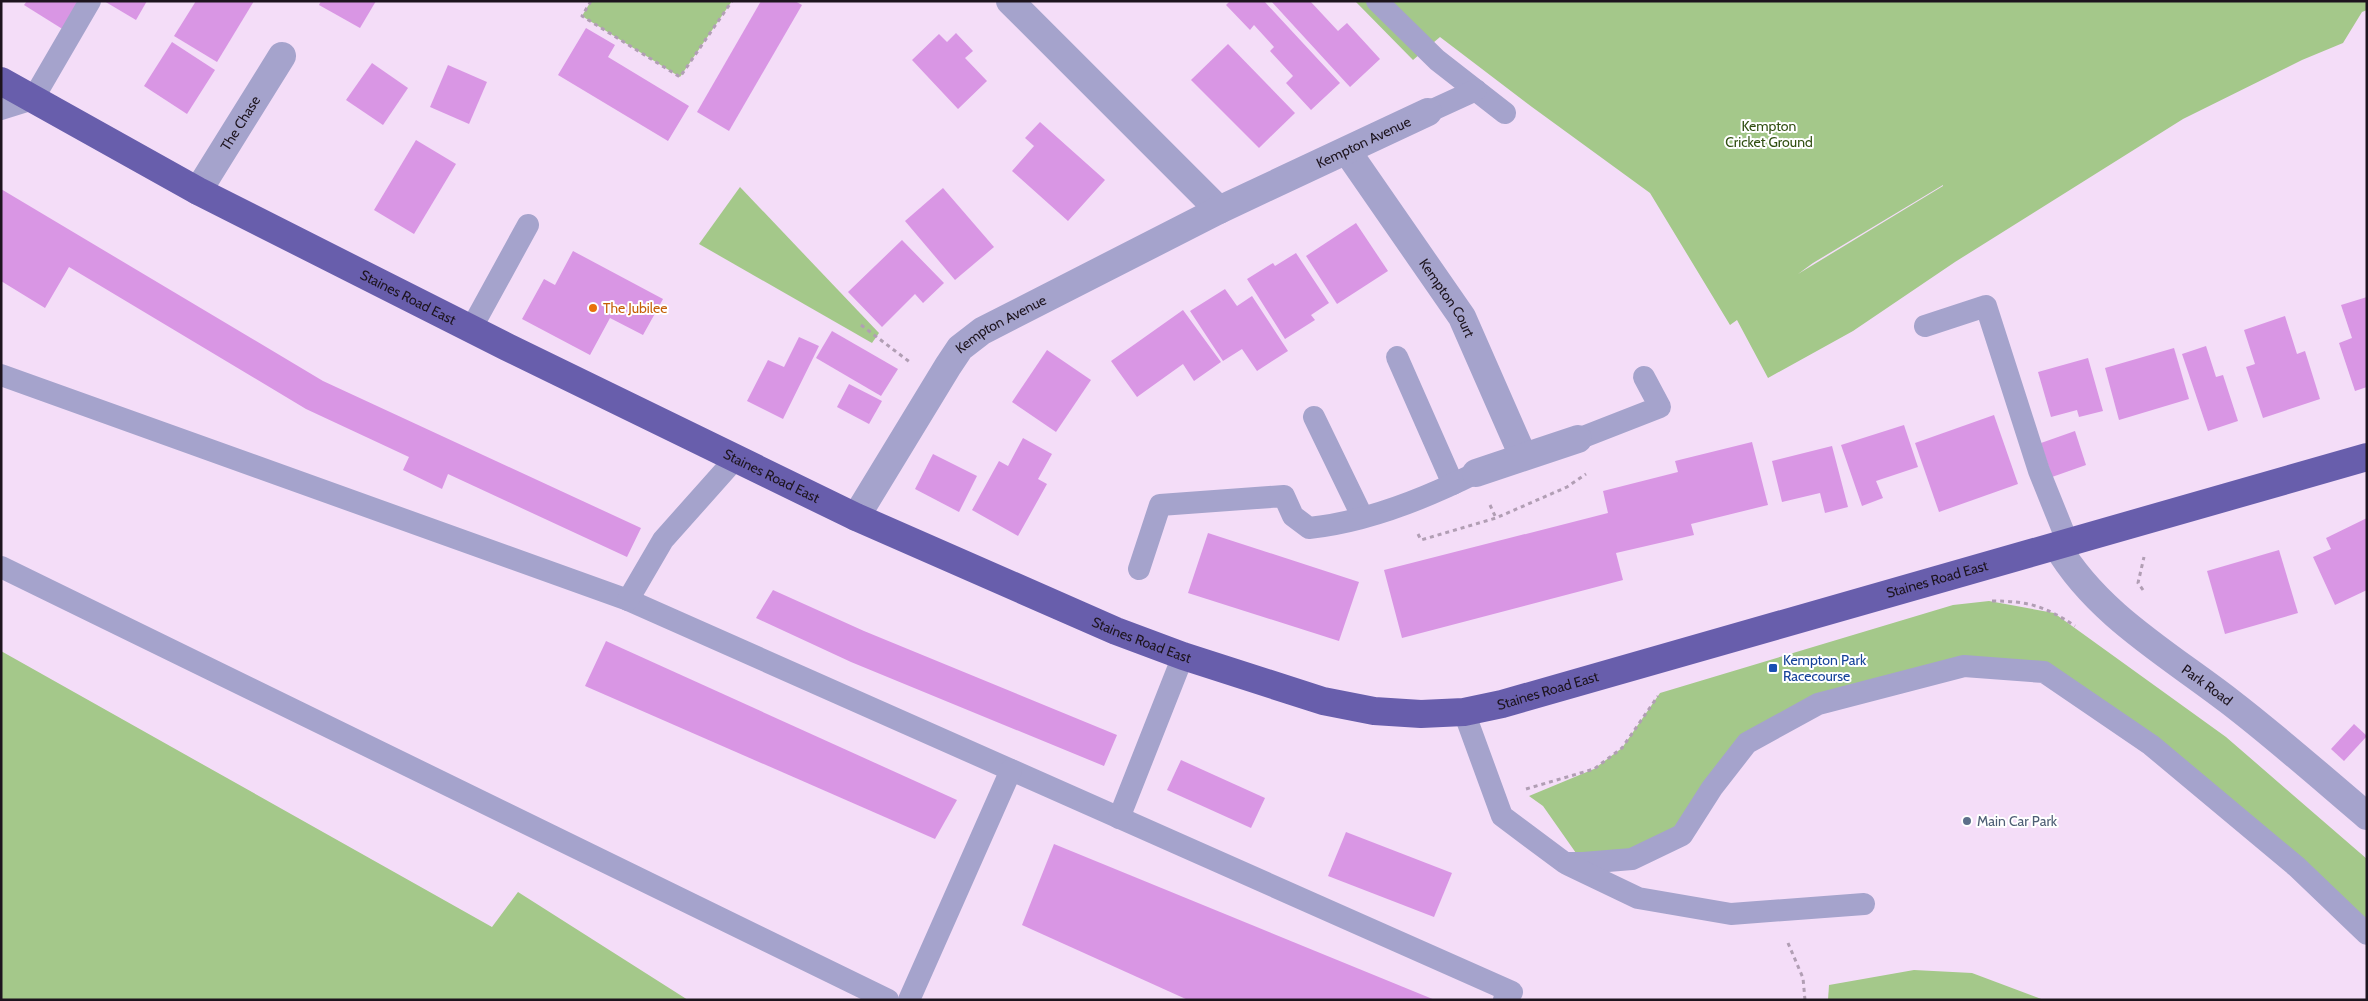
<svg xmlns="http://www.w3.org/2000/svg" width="2368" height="1001" viewBox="0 0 2368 1001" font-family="Cabin,sans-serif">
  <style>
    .green { fill: #a4c88a; fill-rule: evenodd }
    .building { fill: #d996e4 }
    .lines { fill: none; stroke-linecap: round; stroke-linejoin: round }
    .path { stroke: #b19eb4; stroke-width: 3; stroke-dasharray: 4 4; stroke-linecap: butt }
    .service { stroke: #a5a3cc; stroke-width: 22 }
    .minor { stroke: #a5a3cc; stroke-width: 28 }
    .trunk { stroke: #685eac; stroke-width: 28 }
    .food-dot { fill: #e8710a; stroke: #fff; stroke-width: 2 }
    .transit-dot { fill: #1a4fb4; stroke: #fff; stroke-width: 2 }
    .service-dot { fill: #5c6f8a; stroke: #fff; stroke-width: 2 }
    .labels { text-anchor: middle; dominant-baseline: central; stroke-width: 4; stroke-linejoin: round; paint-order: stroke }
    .street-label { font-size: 14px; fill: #1d141e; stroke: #fff }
    .park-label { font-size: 14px; fill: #304f11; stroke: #fff }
    .food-label { font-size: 14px; fill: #c56008; stroke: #fff; text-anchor: start }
    .transit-label { font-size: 14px; fill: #164399; stroke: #fff; text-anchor: start }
    .service-label { font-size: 14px; fill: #4e5e75; stroke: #fff; text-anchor: start }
  </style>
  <rect width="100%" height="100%" fill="#f4ddf8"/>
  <g class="green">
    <path d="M591,1h141l-52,76 -98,-61z"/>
    <path d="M1355,1h1012v9l-5,2 -19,31 -41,17 -119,59 -228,143 -102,69 -85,47 -31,-58 -7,5 -80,-132 -118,-86 -92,-70 -27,23zM1943,185v1l-145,88 15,-11z"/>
    <path d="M740,187l139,146 -7,10 -173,-99z"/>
    <path d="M1989,601l65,12 172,124 141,122v65l-300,-237 -103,-21 -146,38 -71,39 -65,92 -99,28 -40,-57 -14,-10 65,-27 28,-21 38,-55 293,-88z"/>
    <path d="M1,651l491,276 26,-35 170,108h-687z"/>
    <path d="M1914,970l58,3 72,27h-216l1,-15z"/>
  </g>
  <g class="building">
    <path d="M27,1h55l-18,29 -40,-25z"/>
    <path d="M104,1h43l-11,19z"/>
    <path d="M196,1h58l-37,61 -43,-26z"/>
    <path d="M321,1h55l-16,27 -41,-23z"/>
    <path d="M761,1h34l7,4 -73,126 -32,-19z"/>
    <path d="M1230,1h34l76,82 -29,27 -25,-27 7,-7 -23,-25 4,-4 -20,-22 -4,5 -24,-25z"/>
    <path d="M1271,1h39l28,30 9,-8 33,36 -30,28z"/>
    <path d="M586,28l29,17 -7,12 81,49 -21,35 -110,-66z"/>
    <path d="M956,33l17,18 -8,7 22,23 -29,28 -46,-49 27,-26 8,8z"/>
    <path d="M172,42l43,28 -28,44 -43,-28z"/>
    <path d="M1228,44l67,69 -36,35 -68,-68z"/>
    <path d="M372,63l36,25 -25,37 -37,-25z"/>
    <path d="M448,65l39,17 -18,42 -39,-17z"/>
    <path d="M1040,122l65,58 -37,41 -56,-50 22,-25 -9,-8z"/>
    <path d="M416,140l40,24 -42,70 -40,-24z"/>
    <path d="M943,188l51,59 -39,33 -50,-59z"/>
    <path d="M1,189l322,192 318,147 -14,29 -179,-83 -6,15 -39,-19 6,-13 -103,-48 -237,-142 -24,41 -44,-27z"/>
    <path d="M1356,223l32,48 -51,33 -31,-48z"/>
    <path d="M902,240l42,43 -21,20 -8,-9 -33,33 -34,-35z"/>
    <path d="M573,251l90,48 -20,36 -33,-17 -20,37 -68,-36 22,-40 11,6z"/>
    <path d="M1296,253l33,50 -18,12 4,5 -30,19 -38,-60 26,-16 2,3z"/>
    <path d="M1225,289l12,17 15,-10 36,55 -31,20 -15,-22 -19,12 -33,-50z"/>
    <path d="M2367,297v90l-12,4 -16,-48 13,-5 -11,-33z"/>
    <path d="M1183,310l38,52 -27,19 -11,-17 -46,33 -26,-36z"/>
    <path d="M2285,316l12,38 8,-3 15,48 -57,19 -17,-51 9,-3 -11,-34z"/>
    <path d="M832,331l66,38 -17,27 -65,-38z"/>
    <path d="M799,337l20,9 -36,73 -36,-18 21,-41 16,7z"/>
    <path d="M2206,346l10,31 7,-2 15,46 -30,10 -26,-77z"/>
    <path d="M2174,348l15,51 -70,21 -14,-52z"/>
    <path d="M1047,350l44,30 -35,52 -44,-30z"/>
    <path d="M2088,358l15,53 -24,6 -2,-7 -26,7 -13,-45z"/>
    <path d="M849,384l33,17 -13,23 -32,-17z"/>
    <path d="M1994,415l24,69 -79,28 -24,-69z"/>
    <path d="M1904,425l14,42 -42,14 7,17 -21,8 -21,-61z"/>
    <path d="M2075,431l11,34 -34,12 -11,-34z"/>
    <path d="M1023,438l29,16 -14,25 9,5 -29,52 -46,-26 27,-49 9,5z"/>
    <path d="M1752,442l16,63 -77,19 3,11 -78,18 7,27 -221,58 -18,-68 224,-57 -5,-22 75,-19 -3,-11z"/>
    <path d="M1832,446l16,61 -23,6 -5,-20 -38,9 -10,-41z"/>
    <path d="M933,454l44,22 -18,36 -44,-23z"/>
    <path d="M2367,518v72l-32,15 -22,-48 18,-8 -5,-11z"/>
    <path d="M1208,533l151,49 -20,59 -151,-48z"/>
    <path d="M2279,550l19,63 -73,21 -18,-63z"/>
    <path d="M773,590l91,41 253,104 -13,31 -253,-104 -95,-44z"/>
    <path d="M606,641l351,159 -22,39 -350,-153z"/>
    <path d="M2354,724l13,12 -23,25 -13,-12z"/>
    <path d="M1181,760l84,38 -14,30 -84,-38z"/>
    <path d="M1346,832l106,41 -18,44 -106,-41z"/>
    <path d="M1054,844l381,156h-247l-166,-75z"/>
  </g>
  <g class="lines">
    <g class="path">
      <path d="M591,1l-9,15 98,61 52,-76"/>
      <path d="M861,325l50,38"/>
      <path d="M1490,505l6,13"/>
      <path d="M1418,534l3,6 75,-22 71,-31 19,-13"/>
      <path d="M2143,590l-5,-7 6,-26"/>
      <path d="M1992,601c36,0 53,5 83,25"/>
      <path d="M1526,789l68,-20 28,-21 36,-52"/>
      <path d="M1788,943l15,35 2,22"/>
    </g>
    <g class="service">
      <path d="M1377,1l60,59 68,53"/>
      <path d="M1,109l32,-10 57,-98"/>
      <path d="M1428,112l48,-22"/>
      <path d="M1925,326l61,-20 53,165 29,72"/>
      <path d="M471,329l57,-104"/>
      <path d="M1397,357l56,127"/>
      <path d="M1,375l627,225 884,392 -8,8"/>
      <path d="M1314,417l48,99"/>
      <path d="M1578,439l82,-32 -16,-30"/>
      <path d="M1,567l887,433"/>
      <path d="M1139,569l21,-64 124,-9 9,20 16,12c58,-6 115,-29 167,-55"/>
      <path d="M628,600l35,-60 73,-82"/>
      <path d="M1464,712l38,104 63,47h18l49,-4 50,-24 30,-47 35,-45 71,-39 146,-38 80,6 107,73 146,122 70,67"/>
      <path d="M1119,818l64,-162"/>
      <path d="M1569,865l69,33 93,16 133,-10"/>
      <path d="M909,1000l102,-230"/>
    </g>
    <g class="minor">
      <path d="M1010,1l209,209"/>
      <path id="s1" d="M1347,151l115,166 61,139"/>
      <path id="s2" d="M198,191l84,-135"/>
      <path d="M1476,473l102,-34"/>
      <path id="s3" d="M856,517l92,-151 12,-18 22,-17 237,-121 209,-98"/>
      <path id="s4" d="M2057,546c40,68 111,108 172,155 47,36 92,76 138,115"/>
    </g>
    <path class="trunk" id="s5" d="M1,81l197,110 309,156 349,170 260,114 67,25 140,45 51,10 47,3 43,-2 38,-8c288,-85 577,-164 865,-247"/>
  </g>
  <circle class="food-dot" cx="593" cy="308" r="5"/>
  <rect class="transit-dot" x="1768" y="663" width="10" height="10" rx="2.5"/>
  <circle class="service-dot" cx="1967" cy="821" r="5"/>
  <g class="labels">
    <g class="street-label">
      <text stroke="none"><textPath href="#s2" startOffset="80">The Chase</textPath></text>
      <text stroke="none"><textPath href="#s3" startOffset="652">Kempton Avenue</textPath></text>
      <text stroke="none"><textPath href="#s5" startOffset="461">Staines Road East</textPath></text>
      <text stroke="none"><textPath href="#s1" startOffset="178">Kempton Court</textPath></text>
      <text stroke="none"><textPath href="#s3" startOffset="246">Kempton Avenue</textPath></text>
      <text stroke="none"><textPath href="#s5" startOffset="866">Staines Road East</textPath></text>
      <text stroke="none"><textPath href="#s5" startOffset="2096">Staines Road East</textPath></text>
      <text stroke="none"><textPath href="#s5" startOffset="1271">Staines Road East</textPath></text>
      <text stroke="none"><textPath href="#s4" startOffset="206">Park Road</textPath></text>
      <text stroke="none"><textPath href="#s5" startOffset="1691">Staines Road East</textPath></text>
    </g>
    <g class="park-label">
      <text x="1769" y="126">Kempton<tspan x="1769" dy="16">Cricket Ground</tspan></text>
    </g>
    <g class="food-label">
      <text x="603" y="308">The Jubilee</text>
    </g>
    <g class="transit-label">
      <text x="1783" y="660">Kempton Park<tspan x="1783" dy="16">Racecourse</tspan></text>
    </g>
    <g class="service-label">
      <text x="1977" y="821">Main Car Park</text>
    </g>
  </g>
  <rect width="2368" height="1001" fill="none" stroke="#1d141e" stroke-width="5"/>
</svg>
